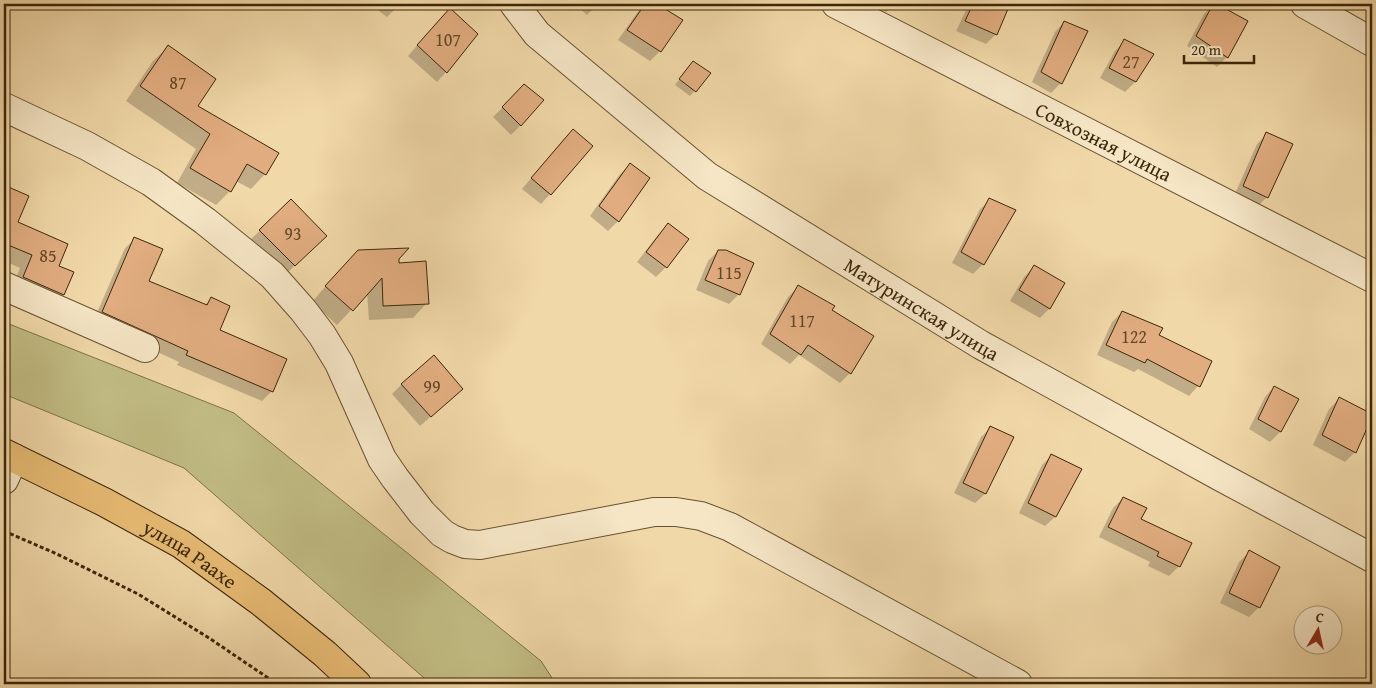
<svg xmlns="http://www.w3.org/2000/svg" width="1376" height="688" viewBox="0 0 1376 688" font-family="'Gentium Book Plus',serif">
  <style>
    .green { fill: #c1bc83; stroke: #7e7246 }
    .shadow { fill: #0003 }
    .building { fill: #e1ad80; stroke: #3c2709 }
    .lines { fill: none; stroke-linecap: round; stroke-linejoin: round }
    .minor-casing { stroke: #695331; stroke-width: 30 }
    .major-casing { stroke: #3c2709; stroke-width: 30 }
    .path { stroke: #3c2709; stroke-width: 3; stroke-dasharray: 4 2.5; stroke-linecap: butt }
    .minor { stroke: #f6e6c6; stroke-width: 28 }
    .major { stroke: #e8bc74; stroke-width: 28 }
    .labels { text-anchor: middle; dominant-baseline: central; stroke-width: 4; stroke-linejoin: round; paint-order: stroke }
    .number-label { font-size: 18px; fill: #654827 }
    .street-label { font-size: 20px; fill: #3c2709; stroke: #f6e6c6 }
  </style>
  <rect width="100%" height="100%" fill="#f1d8a8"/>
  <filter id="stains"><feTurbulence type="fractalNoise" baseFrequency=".004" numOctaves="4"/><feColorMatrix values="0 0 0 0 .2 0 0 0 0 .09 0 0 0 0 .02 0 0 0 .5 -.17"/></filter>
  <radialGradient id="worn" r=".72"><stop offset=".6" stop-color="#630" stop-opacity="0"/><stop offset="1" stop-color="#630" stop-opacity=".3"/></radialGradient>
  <path class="green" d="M4,322l230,91 307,248 15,23h-125l-247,-216 -180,-74z"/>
  <g class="shadow">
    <path d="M370,4h30l-13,13z"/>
    <path d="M575,4h23l-11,11z"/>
    <path d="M645,4h10l26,16 -21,31 -10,10 -32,-21 21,-30z"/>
    <path d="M872,4h23l-9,8z"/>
    <path d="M969,4h39l-12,30 -10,10 -30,-13z"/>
    <path d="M1214,4l32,17 -19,36 -10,10 -30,-21 17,-32z"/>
    <path d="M440,19l6,53 -9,10 -29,-26z"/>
    <path d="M1064,22l-3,61 -10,10 -19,-11 23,-50z"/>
    <path d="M1125,41l27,13 -17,28 -10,10 -25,-14 15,-27z"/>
    <path d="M168,47l28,59 69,68 -14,15 -15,-8 -6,10 -14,14 -39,-22 19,-34 -70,-48 27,-40z"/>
    <path d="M688,67l21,7 -19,22 -15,-11z"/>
    <path d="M524,86l-3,39 -10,10 -18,-18z"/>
    <path d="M573,131l-23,63 -9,10 -19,-15 41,-49z"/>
    <path d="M1267,134v63l-10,10 -23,-11 23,-52z"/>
    <path d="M630,165l18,13 -30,43 -10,10 -18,-15 30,-42z"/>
    <path d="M4,187l23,10 -11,26 41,44 15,6 -9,22 -13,12 -39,-17 9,-22 -16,-7z"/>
    <path d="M990,200l-7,64 -10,10 -21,-11 28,-54z"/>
    <path d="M291,201l34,35 -40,39 -35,-35z"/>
    <path d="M668,225l-2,42 -10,10 -19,-15 21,-27z"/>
    <path d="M135,239l12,43 57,24 7,-7 7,32 54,60 -10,10 -85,-36 2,-3 -86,-40 32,-74z"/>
    <path d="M718,251l21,43 -10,10 -33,-14 12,-29z"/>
    <path d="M398,258v6l29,39 -14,15 -44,2 -2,-27 -30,32 -25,-23 31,-36z"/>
    <path d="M1034,267l16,41 -10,10 -30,-17 14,-24z"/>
    <path d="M798,287l33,23 41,27 -22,36 -10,10 -41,-28 -9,9 -29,-20 27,-47z"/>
    <path d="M1122,312l35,23 41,51 -9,10 -51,-27 -4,3 -37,-17 15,-33z"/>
    <path d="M402,384l50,14 -32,28 -28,-32z"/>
    <path d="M1274,387l24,13 -18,32 -10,10 -21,-13 16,-32z"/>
    <path d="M1339,399l16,53 -10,10 -32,-17 16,-36z"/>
    <path d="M991,427l21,10 -27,57 -10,9 -21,-10 27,-56z"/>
    <path d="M1052,455l3,62 -10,9 -26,-13 23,-48z"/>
    <path d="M1372,483v13l-5,-4z"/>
    <path d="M1123,498l17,22 39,46 -10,10 -21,-10 2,-4 -51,-25 14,-29z"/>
    <path d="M1249,552l10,55 -10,10 -29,-14 19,-41z"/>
  </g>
  <g class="building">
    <path d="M645,4h12l26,16 -22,32 -34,-22z"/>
    <path d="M973,4h37l-13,31 -32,-14z"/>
    <path d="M1213,4h4l31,17 -20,37 -32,-22z"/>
    <path d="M450,8l28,26 -31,39 -30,-28z"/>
    <path d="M1064,21l24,10 -26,53 -21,-12z"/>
    <path d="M1124,39l30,15 -18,28 -27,-14z"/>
    <path d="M168,45l48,34 -18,27 81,47 -13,22 -19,-11 -16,28 -41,-24 20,-34 -70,-48z"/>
    <path d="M693,61l18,12 -15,19 -17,-13z"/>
    <path d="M524,84l20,16 -23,26 -19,-19z"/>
    <path d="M573,129l20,17 -42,49 -20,-17z"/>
    <path d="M1266,132l27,12 -25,54 -25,-12z"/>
    <path d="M630,163l20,15 -31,44 -20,-16z"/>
    <path d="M4,185l25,11 -11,26 50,22 -9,22 15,6 -10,23 -41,-18 9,-22 -24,-10 -4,10z"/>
    <path d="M989,198l27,12 -32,55 -23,-13z"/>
    <path d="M291,199l36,37 -32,30 -36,-36z"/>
    <path d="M668,223l21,16 -22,29 -21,-16z"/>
    <path d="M134,237l29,12 -14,32 58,24 4,-8 19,9 -10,24 67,29 -14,33 -87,-37 2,-4 -86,-39z"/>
    <path d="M409,248l-10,11v4l27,-2 3,43 -46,2 -1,-28 -29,33 -28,-25 33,-36z"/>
    <path d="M718,250h8l28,13 -14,32 -35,-15z"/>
    <path d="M1034,265l31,18 -15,26 -31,-19z"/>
    <path d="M798,285l37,21 -3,4 42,26 -23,38 -43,-29 -7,10 -31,-21z"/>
    <path d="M1122,311l41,17 -4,7 53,26 -12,26 -53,-28 -2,4 -39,-18z"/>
    <path d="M434,355l29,34 -32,28 -30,-33z"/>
    <path d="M1274,386l25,13 -18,33 -23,-13z"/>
    <path d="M1339,397l33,17v3l-16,36 -34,-18z"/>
    <path d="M990,426l24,11 -28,57 -23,-11z"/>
    <path d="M1051,454l31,15 -26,48 -28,-14z"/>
    <path d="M1123,497l24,11 -6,11 51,24 -12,24 -23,-11 2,-4 -51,-25z"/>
    <path d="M1249,550l31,17 -20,41 -31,-15z"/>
  </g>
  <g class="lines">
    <defs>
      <g id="minor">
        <path id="s1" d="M514,4l23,30 170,142 274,169 240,132 151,81"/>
        <path id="s2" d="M836,4l536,274"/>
        <path d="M1305,4l67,38"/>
        <path d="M4,107l83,39 64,36 54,39 67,54 31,35 19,25 17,28 43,96 13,19 27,35 20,20 10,6 13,5 15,1 174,-33h22l25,4 29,11 288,157"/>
        <path d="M4,286l141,62"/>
        <path d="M4,480l10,-22"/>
      </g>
      <g id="major">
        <path id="s3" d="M4,453l100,49 77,42 80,58 64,52 32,30"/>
      </g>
    </defs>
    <use href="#minor" class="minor-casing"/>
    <use href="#major" class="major-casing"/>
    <path class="path" d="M4,531l53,23 81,40 71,44 68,46"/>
    <use href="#minor" class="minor"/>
    <use href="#major" class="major"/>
  </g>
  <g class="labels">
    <g class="number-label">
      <text x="448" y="39">107</text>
      <text x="1131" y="61">27</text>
      <text x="178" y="82">87</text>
      <text x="293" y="233">93</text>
      <text x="48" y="255">85</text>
      <text x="729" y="272">115</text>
      <text x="802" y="320">117</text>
      <text x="1134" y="336">122</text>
      <text x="432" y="386">99</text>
    </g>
    <g class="street-label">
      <text stroke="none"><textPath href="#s2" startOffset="301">Совхозная улица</textPath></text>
      <text stroke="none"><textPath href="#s1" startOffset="512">Матуринская улица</textPath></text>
      <text stroke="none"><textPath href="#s3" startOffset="212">улица Раахе</textPath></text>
    </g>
  </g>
  <rect width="1376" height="688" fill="none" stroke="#f1d8a8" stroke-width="20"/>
  <rect x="5" y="5" width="1366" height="678" fill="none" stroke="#3c2709" stroke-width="2.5"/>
  <rect x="10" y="10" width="1356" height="668" fill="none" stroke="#3c2709"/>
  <g transform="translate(1318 630) rotate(9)"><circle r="24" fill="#f6e6c6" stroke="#ac9a7a"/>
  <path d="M0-4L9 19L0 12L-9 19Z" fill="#8f2418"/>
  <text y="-8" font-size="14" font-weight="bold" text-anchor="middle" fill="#3c2709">С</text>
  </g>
  <path d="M1184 55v8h70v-8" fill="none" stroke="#3c2709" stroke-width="2.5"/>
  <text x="1191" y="55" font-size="15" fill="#3c2709" stroke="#f6e6c6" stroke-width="4" paint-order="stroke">20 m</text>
  <rect width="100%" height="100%" filter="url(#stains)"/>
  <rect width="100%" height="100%" fill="url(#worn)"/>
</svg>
